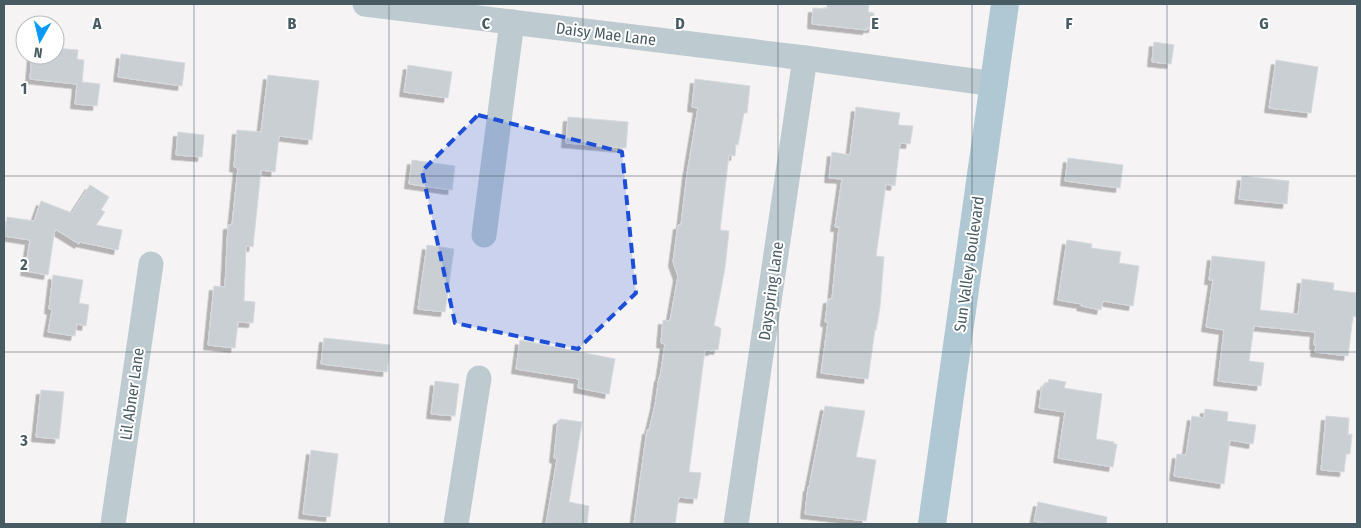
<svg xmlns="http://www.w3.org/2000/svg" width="1361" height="528" viewBox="0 0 1361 528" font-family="'Fira Sans Condensed',sans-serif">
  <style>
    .building { fill: #c9cfd3; stroke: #d6dadf; filter: url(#shadow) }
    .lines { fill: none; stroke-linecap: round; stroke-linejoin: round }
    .street { stroke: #bdcbd0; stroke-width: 25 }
    .primary { stroke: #b0c8d4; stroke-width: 28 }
    .marked { fill: #1d4ed8; fill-opacity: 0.2; stroke: #1d4ed8; stroke-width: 4; stroke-dasharray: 10 6; stroke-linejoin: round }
    .grid { fill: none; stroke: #485b63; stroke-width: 1; stroke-opacity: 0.55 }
    .labels { text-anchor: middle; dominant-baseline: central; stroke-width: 4; stroke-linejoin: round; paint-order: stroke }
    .street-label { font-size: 16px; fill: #485b63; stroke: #fff }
    .grid-label { font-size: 16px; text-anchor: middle; font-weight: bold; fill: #485b63; stroke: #fff; stroke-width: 4; stroke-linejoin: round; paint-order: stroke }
  </style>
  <defs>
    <filter id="shadow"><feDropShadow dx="-4.5" dy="4.5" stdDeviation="0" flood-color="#0004"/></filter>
  </defs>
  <rect width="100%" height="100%" fill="#f5f3f3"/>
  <g class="building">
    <path d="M827,4h42l-1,8 6,1 -1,15h-6v2l-55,-6 1,-16 14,1z"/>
    <path d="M1154,42l20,3 -3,19 -19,-2z"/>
    <path d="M55,48l23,2 -1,9 7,1 -2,22 18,2 -3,22 -22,-2 2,-20 -47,-5 2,-24h23z"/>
    <path d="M121,54l64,9 -3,23 -64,-9z"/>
    <path d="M1276,60l42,7 -7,46 -42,-5z"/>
    <path d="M408,65l44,7 -4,26 -44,-6z"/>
    <path d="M268,75l51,6 -7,59 -33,-4 -4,36 -14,-2 -8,77 -7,-1 -2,55 11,1 -2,21 -15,-1 -3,26 -27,-3 6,-59 11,1 3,-62h4l6,-57 -4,-1 3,-37 24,2z"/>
    <path d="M695,79l55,7 -3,27h-3l-6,32 -2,-1 -1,12 -6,-1 -9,75 9,1 -4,37 -11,58 5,1 2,2 -1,8 -2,13 -5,-1v2l-8,-1 -16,122 12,1 -4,26 -18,-2 -4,27h-41l13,-94h2l6,-25 4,-28h1l5,-33 -4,-1 2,-23 7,1 8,-45 -5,-14 5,-37h3l6,-51 11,-66 -6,-1z"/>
    <path d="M856,107l44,6 -2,12 15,1 -3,18 -10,-1 -5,43 -9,-2 -10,72 8,1 -4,50 -4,23h-1l-7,49 -47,-6 7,-51h-3l3,-23h4l7,-72h-4l7,-48 -13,-1 3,-26 18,3z"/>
    <path d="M568,117l60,5 -2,26 -60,-5z"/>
    <path d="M178,132l26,3 -2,22 -26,-2z"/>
    <path d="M1068,158l55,7 -3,23 -55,-7z"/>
    <path d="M412,160l43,6 -3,24 -43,-6z"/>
    <path d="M1242,176l47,5 -2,23 -48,-5z"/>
    <path d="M90,185l19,12 -8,13 4,2 -9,13 26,5 -4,20 -38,-8 -1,2 -24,-15 -7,46 -23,-4 5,-31 -26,-4 3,-19 27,4 7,-20 31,12z"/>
    <path d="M1067,240l25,4 -1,4 30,4 -2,11 20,3 -6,40 -30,-5 -2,9 -20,-4 1,-2 -24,-4z"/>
    <path d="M427,245l27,4 -9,63 -27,-3z"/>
    <path d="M1212,256l53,6 -5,48 38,4 4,-35 32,4 -1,7 24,3v24l-4,-1 -5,40 -33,-4 1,-7h-2l1,-13 -61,-6 -5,35 15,2 -3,23 -43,-5 6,-51 -18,-3 7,-47h-4z"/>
    <path d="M53,275l30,5 -4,23 10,2 -3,21 -9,-2 -2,12 -27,-4 4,-22 -3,-1z"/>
    <path d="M324,338l66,7 -3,27 -66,-8z"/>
    <path d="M520,340l95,19 -6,35 -31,-6 1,-9 -63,-10z"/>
    <path d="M1049,379l17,3 -2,6 38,6 -6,45 18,3v2h3l-4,23 -55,-9 7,-46 -26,-4 3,-22h3l1,-4 2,1z"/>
    <path d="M435,381l24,3 -4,32 -24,-2z"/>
    <path d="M41,390l23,2 -5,47 -23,-2z"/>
    <path d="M825,406l40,5 -9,46 20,3 -10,61 -61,-7 3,-27h1z"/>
    <path d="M1205,409l23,3 -1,9 29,4 -3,19 -23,-4 -6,44 -50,-8 3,-22 9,1 6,-39 12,2z"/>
    <path d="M1326,416l23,2 -1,17 4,-1 -2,20h-4l-2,18 -23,-2z"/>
    <path d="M560,419l22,3 -13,80 20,4 -2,18h-41l11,-65 -3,-1 4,-38 2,1z"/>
    <path d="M311,450l27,4 -8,63 -27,-3z"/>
    <path d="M1038,502l69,15 -1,7h-58l-14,-3z"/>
  </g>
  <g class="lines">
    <g class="street">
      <path d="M365,4l440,54 190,26"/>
      <path d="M484,235l28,-213"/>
      <path d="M113,524l38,-260"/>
      <path d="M456,524l23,-146"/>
      <path d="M736,524l69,-466"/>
    </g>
    <path class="primary" d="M932,524l73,-520"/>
  </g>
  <path class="marked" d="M478,115l144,37 14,141 -58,56 -123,-26 -33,-152z"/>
  <path class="grid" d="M194,4v520M389,4v520M583,4v520M778,4v520M972,4v520M1167,4v520M4,176h1353M4,352h1353"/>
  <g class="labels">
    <g class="street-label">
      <text transform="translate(606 34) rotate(7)">Daisy Mae Lane</text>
      <text transform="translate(969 264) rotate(-82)">Sun Valley Boulevard</text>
      <text transform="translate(771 291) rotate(-82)">Dayspring Lane</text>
      <text transform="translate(132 394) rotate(-82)">Lil Abner Lane</text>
    </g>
  </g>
  <g class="grid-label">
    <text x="97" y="29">A</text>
    <text x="292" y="29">B</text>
    <text x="486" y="29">C</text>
    <text x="680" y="29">D</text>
    <text x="875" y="29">E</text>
    <text x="1069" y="29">F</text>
    <text x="1264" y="29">G</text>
    <text x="24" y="94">1</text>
    <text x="24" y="270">2</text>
    <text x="24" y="446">3</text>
  </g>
  <rect width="1361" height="528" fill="none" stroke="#485b63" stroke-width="10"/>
  <g transform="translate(40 40) rotate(188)"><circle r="24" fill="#ffffff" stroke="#b6bdc1"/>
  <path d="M0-4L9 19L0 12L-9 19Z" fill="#089afa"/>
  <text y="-8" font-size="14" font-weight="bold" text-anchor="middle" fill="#485b63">N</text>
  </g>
</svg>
